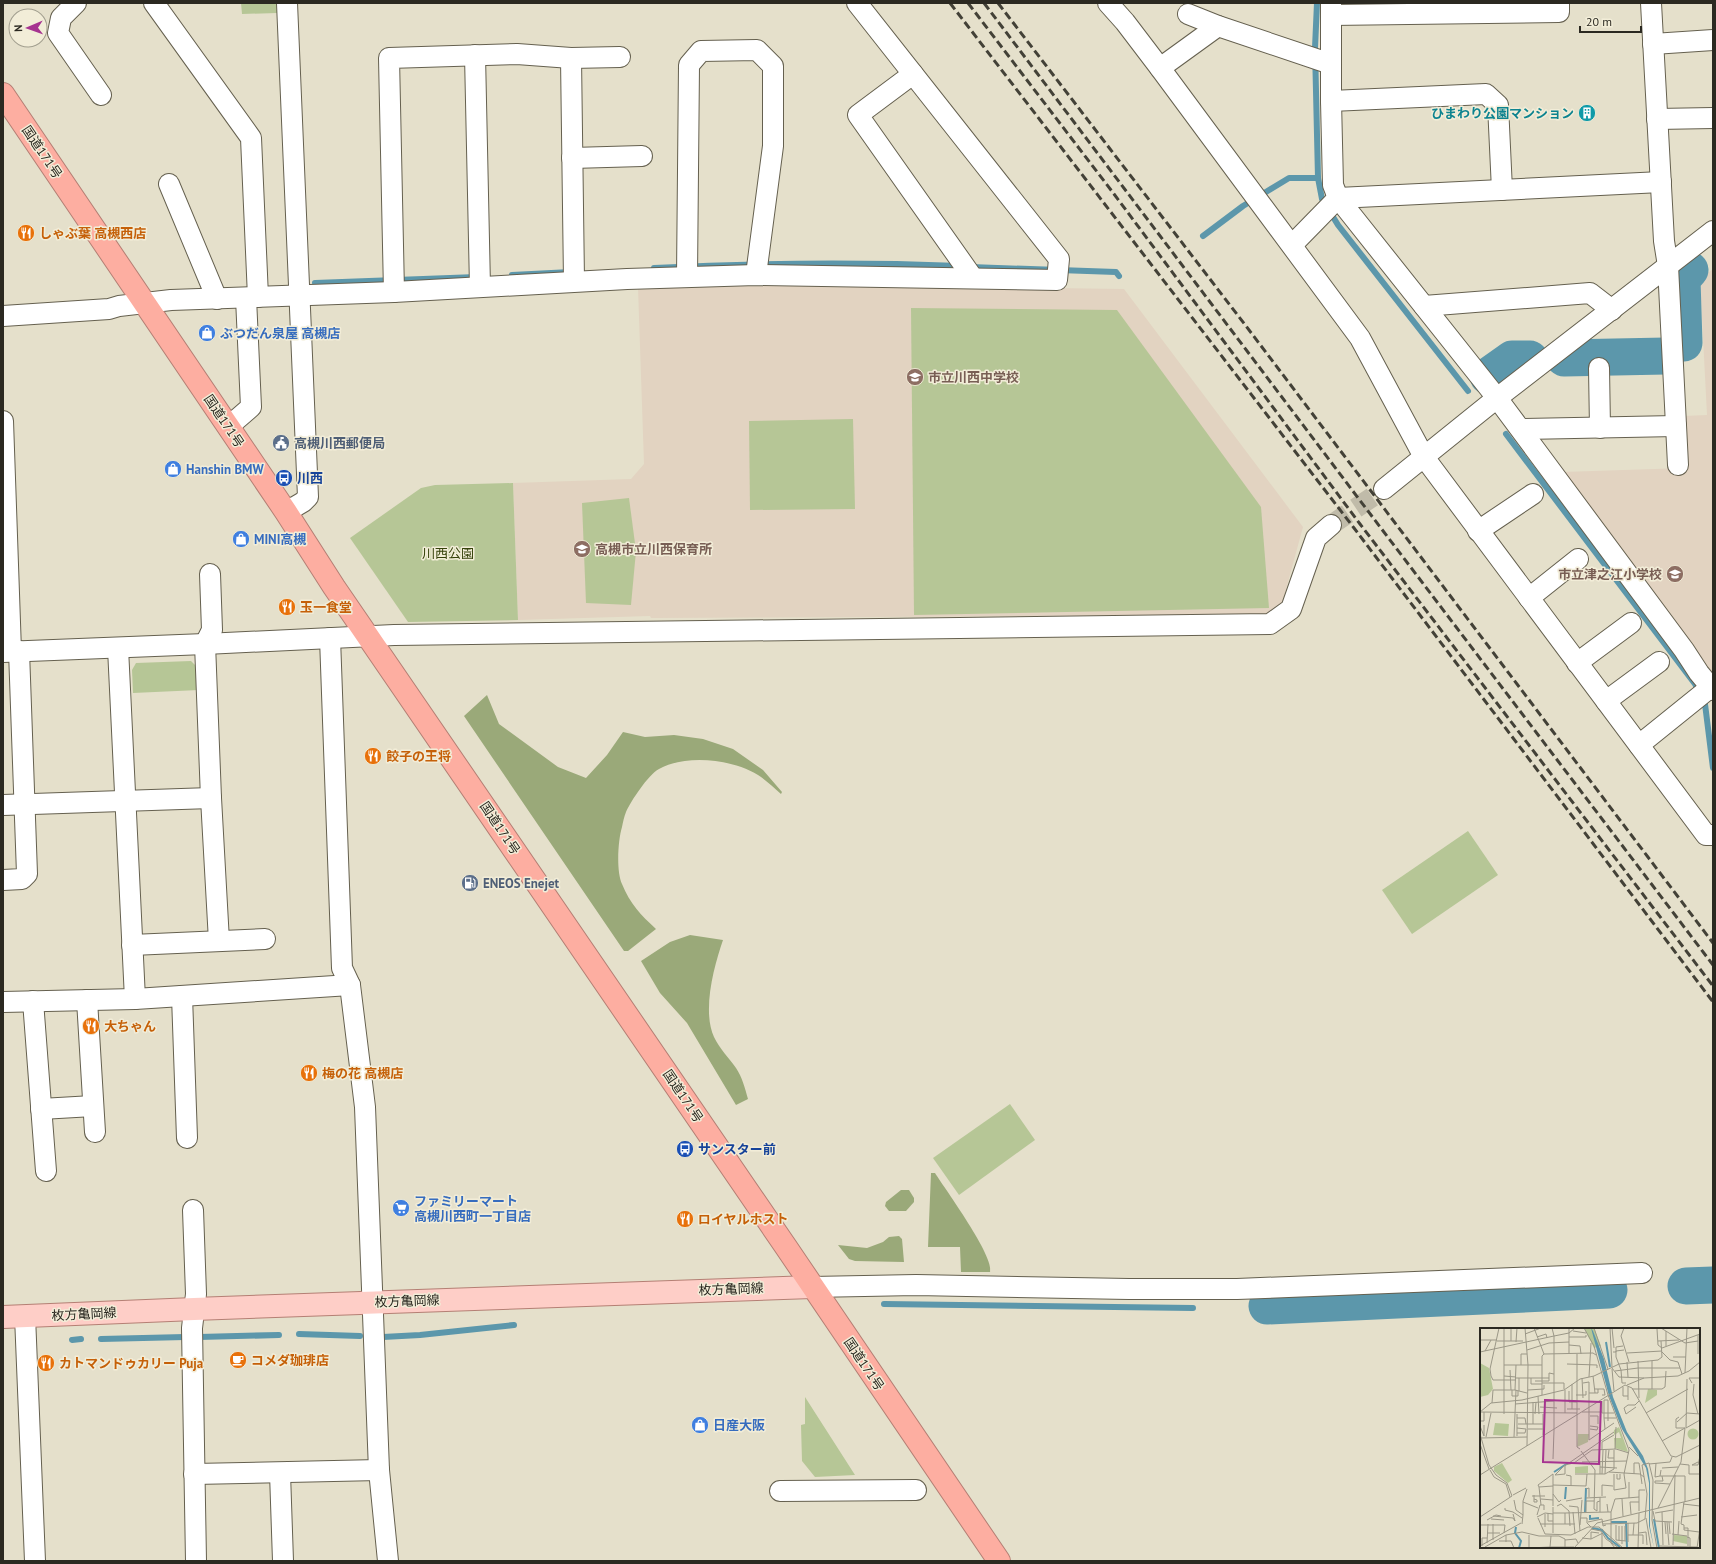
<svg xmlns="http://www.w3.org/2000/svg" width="1716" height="1564" viewBox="0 0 1716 1564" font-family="'PT Sans','Noto Sans JP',sans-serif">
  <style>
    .education { fill: #e2d3c1 }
    .green { fill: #b6c696 }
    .forest { fill: #9aa979 }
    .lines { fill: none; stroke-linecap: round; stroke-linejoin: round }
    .stream { stroke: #5c97ab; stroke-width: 6 }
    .river { stroke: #5c97ab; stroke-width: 37 }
    .street-tunnel { stroke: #c0bba9; stroke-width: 20; stroke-dasharray: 20 10; stroke-linecap: butt }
    .street-casing { stroke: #65604f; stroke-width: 22 }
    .primary-casing { stroke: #b47f74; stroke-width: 24 }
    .highway-casing { stroke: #b47f74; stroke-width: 24 }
    .street { stroke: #fff; stroke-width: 20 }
    .primary { stroke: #fecec7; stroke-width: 22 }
    .highway { stroke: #fdaea1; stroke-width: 22 }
    .rail { stroke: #434137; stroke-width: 3; stroke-dasharray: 8 4; stroke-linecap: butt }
    .labels { text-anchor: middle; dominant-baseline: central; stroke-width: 3; stroke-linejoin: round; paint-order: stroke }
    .culture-label { font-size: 13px; font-weight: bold; fill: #0d838f; stroke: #f2edd8; text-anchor: end }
    .street-label { font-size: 13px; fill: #2b2921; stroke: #f2edd8 }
    .food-label { font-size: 13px; font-weight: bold; fill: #c56008; stroke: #f2edd8; text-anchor: start }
    .shop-label { font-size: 13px; font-weight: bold; fill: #366cbe; stroke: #f2edd8; text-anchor: start }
    .education-label { font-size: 13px; font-weight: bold; fill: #785e54; stroke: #f2edd8; text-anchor: start }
    .service-label { font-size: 13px; font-weight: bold; fill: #4e5e75; stroke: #f2edd8; text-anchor: start }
    .transit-label { font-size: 13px; font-weight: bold; fill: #164399; stroke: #f2edd8; text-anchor: start }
    .park-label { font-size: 13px; fill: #35420a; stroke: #f2edd8 }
    .inset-river { fill: none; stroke: #5c97ab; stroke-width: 2 }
    .inset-road { fill: none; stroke: #9b9787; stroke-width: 1 }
    .view { fill: #a63490; fill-opacity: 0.15; stroke: #a63490; stroke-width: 2 }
    .inset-edge { fill: none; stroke: #2b2921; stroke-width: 2 }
  </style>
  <rect width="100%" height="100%" fill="#e5e0cb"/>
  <g class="education">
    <path d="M1713,269v406l-151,-203 123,-4 -2,-52 24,-1 -7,-136z"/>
    <path d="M751,284l373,5 179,238 -21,77 -13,11 -618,3 -1,-2 -132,4 -5,-137 118,-4 13,-15 -6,-177z"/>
  </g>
  <g class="green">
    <path d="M241,3h36v10l-35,1z"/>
    <path d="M911,308l206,2 144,197 8,101 -355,7z"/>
    <path d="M853,419l2,90 -105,1 -1,-89z"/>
    <path d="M513,483l5,137 -110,2 -58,-84 71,-50 14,-3z"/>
    <path d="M629,498l7,53 -5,54 -45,-2 -4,-100z"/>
    <path d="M191,661l7,7 1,22 -66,3 -1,-23 4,-7z"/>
    <path d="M1468,831l30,44 -86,59 -30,-44z"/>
    <path d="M1010,1104l25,36 -76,55 -26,-37z"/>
    <path d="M805,1397l50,78 -40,2 -13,-16 -1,-36 4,-1z"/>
  </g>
  <g class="forest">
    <path d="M487,695l12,29 59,43 28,11 21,-23 16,-23 22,5 29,-2 29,4 30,10 30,21 19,22 -1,2c-7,-6 -15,-14 -23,-19 -26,-16 -72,-21 -99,-6 -11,6 -28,32 -33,43 -2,5 -3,10 -4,15 -4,13 -6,44 0,57 8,20 19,31 34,45l-28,22h-4l-160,-235z"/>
    <path d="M690,935l33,5c-9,26 -21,71 -9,97 5,11 15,21 22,31 6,9 9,20 12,31l-12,6 -49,-82 -27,-30 -19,-32 29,-19z"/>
    <path d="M931,1173h4c10,16 60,84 55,99h-29l-1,-25h-32z"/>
    <path d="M901,1190h8l5,8v4l-8,9h-17l-4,-5 1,-4z"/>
    <path d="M899,1236l3,3 2,23 -49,-1 -6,-2 -11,-14 29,3 16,-6 6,-5z"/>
  </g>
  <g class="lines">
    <g class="stream">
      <path d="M1317,3l-2,45 3,130 4,21 16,26 130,166"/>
      <path d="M1203,236l40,-30 46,-28h29"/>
      <path d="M970,267l146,5 3,4"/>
      <path d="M654,268c102,-5 204,-6 306,-2"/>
      <path d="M512,275l59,-3"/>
      <path d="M315,283l162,-6"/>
      <path d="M1506,434l189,250 10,20 8,64"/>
      <path d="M884,1304l309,4"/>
      <path d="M299,1334l61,2"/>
      <path d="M199,1337l80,-2"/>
      <path d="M383,1337l37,-2 94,-10"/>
      <path d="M101,1339l84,-2"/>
      <path d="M72,1340l9,-1"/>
    </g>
    <g class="river">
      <path d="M1684,343l-2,-64 8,-9"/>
      <path d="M1564,358l102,-2"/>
      <path d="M1488,376l24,-17h18"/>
      <path d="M1686,1286l27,-1"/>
      <path d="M1267,1306l342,-16"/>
    </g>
    <path class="street-tunnel" d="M1331,525l53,-36"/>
    <defs>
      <g id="street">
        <path d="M76,3l-15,15 -3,15 43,62"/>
        <path d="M154,3l97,135 7,159"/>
        <path d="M1108,3l17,19 35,46 200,270 64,119 282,378h7"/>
        <path d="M1331,3v98l2,84 5,13 159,200 187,252 15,23 14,17"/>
        <path d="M1651,3l13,238 4,25 10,199"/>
        <path d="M1188,14l30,12 113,38"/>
        <path d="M1331,15l228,-3v-9"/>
        <path d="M1653,44l60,-4"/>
        <path d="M475,55l5,232"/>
        <path d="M571,58l3,223"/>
        <path d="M1160,68l58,-42"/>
        <path d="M913,74l-55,41 115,163"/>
        <path d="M1331,101l155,-7 12,11 4,85"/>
        <path d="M1657,119l56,-1"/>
        <path d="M572,158l70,-2"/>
        <path d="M169,184l48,115"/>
        <path d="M1292,245l46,-47 323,-16"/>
        <path d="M687,277l2,-212 12,-14 56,-1 16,16v80l-17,129"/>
        <path d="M394,292l-5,-234 128,-4 54,4 49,-1"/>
        <path d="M1424,306l166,-13 22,17"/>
        <path d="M3,316l106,-7 10,-3 52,-6 223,-8 233,-13 129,-4 301,5 2,-21 -202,-256"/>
        <path d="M1599,368l1,60"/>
        <path d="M3,421l8,230"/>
        <path d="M228,427l23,-20 -5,-109"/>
        <path d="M1521,429l155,-3"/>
        <path d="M1384,489l113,-91 216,-167"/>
        <path d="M286,512l17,-10 5,-5 -21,-494"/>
        <path d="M1478,531l55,-37"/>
        <path d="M210,574l2,56 -7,14 6,154 8,143"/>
        <path d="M1529,598l49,-39"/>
        <path d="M330,638l12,330 8,17 15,122 14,363 9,91"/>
        <path d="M118,648l17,351"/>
        <path d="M3,652l202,-8 189,-9 876,-11 21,-15 25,-71 15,-13"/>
        <path d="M1577,663l54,-40"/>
        <path d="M1606,701l53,-39"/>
        <path d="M1639,745l72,-58"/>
        <path d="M3,805l208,-7"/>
        <path d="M3,880l19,-1 5,-5 -8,-223"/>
        <path d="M132,945l133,-6"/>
        <path d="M182,996l5,142"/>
        <path d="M87,1000l8,132"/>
        <path d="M33,1001l13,170"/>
        <path d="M3,1002l132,-3 215,-14"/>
        <path d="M41,1109l52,-3"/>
        <path d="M193,1210l3,84 -4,34 4,233"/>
        <path d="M812,1287l104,-2 213,4h108l405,-16"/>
        <path d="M25,1316l10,245"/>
        <path d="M280,1473l3,88"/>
        <path d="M194,1474l185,-4"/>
        <path d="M780,1491l136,-1"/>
      </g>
      <path id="primary" d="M3,1317l191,-8 618,-22"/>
      <path id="highway" d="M3,94l283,418 48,75 452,660 213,314"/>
    </defs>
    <use href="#street" class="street-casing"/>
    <use href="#primary" class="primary-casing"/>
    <use href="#highway" class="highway-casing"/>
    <use href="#street" class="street"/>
    <use href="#primary" class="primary"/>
    <use href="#highway" class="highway"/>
    <g class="rail">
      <path d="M950,3l404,525 359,474"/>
      <path d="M968,3l146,191 246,330 353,462"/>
      <path d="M984,3l387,512 342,450"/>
      <path d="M998,3l248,323 467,617"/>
    </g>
  </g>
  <defs>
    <symbol id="building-disc" viewBox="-11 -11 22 22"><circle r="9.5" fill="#0f9aa8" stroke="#f2edd8"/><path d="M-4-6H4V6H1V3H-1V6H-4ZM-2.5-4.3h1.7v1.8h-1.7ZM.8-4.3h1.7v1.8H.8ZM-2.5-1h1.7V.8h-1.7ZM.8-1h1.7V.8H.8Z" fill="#fff"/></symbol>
    <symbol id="restaurant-disc" viewBox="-11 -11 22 22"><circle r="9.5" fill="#e8710a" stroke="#f2edd8"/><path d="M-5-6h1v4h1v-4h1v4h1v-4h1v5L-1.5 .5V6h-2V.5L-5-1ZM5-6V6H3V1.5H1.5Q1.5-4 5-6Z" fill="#fff"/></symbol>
    <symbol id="shop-disc" viewBox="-11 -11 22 22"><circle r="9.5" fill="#3f7fe0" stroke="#f2edd8"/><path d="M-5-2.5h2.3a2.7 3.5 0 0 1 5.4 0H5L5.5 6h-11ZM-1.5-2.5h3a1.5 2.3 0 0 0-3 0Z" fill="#fff"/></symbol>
    <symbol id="school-disc" viewBox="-11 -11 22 22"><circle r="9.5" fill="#8d6e63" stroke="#f2edd8"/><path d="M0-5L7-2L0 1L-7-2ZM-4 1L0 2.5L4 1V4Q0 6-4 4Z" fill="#fff"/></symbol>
    <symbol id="civic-disc" viewBox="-11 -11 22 22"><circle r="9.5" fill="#5c6f8a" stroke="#f2edd8"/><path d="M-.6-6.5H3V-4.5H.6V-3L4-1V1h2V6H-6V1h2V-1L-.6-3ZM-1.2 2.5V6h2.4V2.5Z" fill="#fff"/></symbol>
    <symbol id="bus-disc" viewBox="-11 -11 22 22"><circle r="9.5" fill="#1a4fb4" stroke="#f2edd8"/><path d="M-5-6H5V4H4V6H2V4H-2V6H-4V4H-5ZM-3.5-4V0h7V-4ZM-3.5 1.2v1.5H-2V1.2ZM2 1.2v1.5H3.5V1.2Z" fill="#fff"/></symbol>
    <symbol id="fuel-disc" viewBox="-11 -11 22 22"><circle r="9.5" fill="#5c6f8a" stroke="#f2edd8"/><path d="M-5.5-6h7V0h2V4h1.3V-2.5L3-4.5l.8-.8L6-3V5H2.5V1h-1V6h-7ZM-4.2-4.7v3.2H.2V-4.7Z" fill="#fff"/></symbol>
    <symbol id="supermarket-disc" viewBox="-11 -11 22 22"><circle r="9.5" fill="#3f7fe0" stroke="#f2edd8"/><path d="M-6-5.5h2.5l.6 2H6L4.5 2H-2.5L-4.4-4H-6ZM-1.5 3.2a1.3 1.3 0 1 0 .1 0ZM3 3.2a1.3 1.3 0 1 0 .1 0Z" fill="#fff"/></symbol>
    <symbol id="cafe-disc" viewBox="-11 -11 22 22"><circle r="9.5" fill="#e8710a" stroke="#f2edd8"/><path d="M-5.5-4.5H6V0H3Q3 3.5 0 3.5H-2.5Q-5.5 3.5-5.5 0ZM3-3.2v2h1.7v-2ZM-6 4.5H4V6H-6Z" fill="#fff"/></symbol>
  </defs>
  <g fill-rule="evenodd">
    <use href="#building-disc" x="1577" y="103" width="20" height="20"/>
    <use href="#restaurant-disc" x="16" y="223" width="20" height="20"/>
    <use href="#shop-disc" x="197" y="323" width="20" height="20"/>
    <use href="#school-disc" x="905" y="367" width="20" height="20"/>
    <use href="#civic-disc" x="271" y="433" width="20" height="20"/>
    <use href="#shop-disc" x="163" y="459" width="20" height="20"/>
    <use href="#bus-disc" x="274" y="468" width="20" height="20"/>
    <use href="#shop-disc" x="231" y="529" width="20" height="20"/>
    <use href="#school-disc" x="572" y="539" width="20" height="20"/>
    <use href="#school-disc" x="1665" y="564" width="20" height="20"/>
    <use href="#restaurant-disc" x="277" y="597" width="20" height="20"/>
    <use href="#restaurant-disc" x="363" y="746" width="20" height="20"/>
    <use href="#fuel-disc" x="460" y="873" width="20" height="20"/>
    <use href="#restaurant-disc" x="81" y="1016" width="20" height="20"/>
    <use href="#restaurant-disc" x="299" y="1063" width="20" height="20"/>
    <use href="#bus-disc" x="675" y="1139" width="20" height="20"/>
    <use href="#supermarket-disc" x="391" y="1198" width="20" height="20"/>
    <use href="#restaurant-disc" x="675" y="1209" width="20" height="20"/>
    <use href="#cafe-disc" x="228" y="1350" width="20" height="20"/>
    <use href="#restaurant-disc" x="36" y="1353" width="20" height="20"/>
    <use href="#shop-disc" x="690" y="1415" width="20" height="20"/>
  </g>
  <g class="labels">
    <g class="culture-label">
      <text x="1574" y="113">ひまわり公園マンション</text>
    </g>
    <g class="street-label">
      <text transform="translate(42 152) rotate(56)">国道171号</text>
      <text transform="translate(224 421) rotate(56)">国道171号</text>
      <text transform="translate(500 828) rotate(56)">国道171号</text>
      <text transform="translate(683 1096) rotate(56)">国道171号</text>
      <text transform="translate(731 1289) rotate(-2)">枚方亀岡線</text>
      <text transform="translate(407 1301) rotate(-2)">枚方亀岡線</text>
      <text transform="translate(84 1314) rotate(-3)">枚方亀岡線</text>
      <text transform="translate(864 1364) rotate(56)">国道171号</text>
    </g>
    <g class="food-label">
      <text x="39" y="233">しゃぶ葉 高槻西店</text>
      <text x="300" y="607">玉一食堂</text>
      <text x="386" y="756">餃子の王将</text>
      <text x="104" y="1026">大ちゃん</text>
      <text x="322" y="1073">梅の花 高槻店</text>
      <text x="698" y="1219">ロイヤルホスト</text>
      <text x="251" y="1360">コメダ珈琲店</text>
      <text x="59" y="1363">カトマンドゥカリー Puja</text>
    </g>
    <g class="shop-label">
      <text x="220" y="333">ぶつだん泉屋 高槻店</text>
      <text x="186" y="469">Hanshin BMW</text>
      <text x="254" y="539">MINI高槻</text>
      <text x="414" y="1201">ファミリーマート<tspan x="414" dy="15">高槻川西町一丁目店</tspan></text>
      <text x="713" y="1425">日産大阪</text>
    </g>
    <g class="education-label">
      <text x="928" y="377">市立川西中学校</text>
      <text x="595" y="549">高槻市立川西保育所</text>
      <text x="1662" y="574" text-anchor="end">市立津之江小学校</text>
    </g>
    <g class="service-label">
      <text x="294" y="443">高槻川西郵便局</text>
      <text x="483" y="883">ENEOS Enejet</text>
    </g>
    <g class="transit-label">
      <text x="297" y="478">川西</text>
      <text x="698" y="1149">サンスター前</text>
    </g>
    <g class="park-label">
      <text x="448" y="553">川西公園</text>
    </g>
  </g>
  <g transform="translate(1480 1328)">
    <rect width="220" height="220" fill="#e5e0cb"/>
    <path d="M104,0h10l7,18 -7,2zM0,35l9,5 4,21 -5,6 -8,2zM168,61l9,1v5l-12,8zM15,95l14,1 -1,12 -15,-1zM139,99l2,5 7,20 -13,-4 -1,-10h7l-2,-6 -5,3v-5zM207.5 106a5.5 5.5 0 1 1 11 0a5.5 5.5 0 1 1-11 0ZM98,106h11l-1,8 -11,5zM22,135l10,17 -4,3 -14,-12v-4zM108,138v7h-13v-6zM194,207l13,1v8l-14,-3z" fill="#b6c696"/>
    <path d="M111,0l2,3 11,28 9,38 14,35 16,24 5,13 2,13v45l4,21 -5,-22v-43l-3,-15 -24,-39 -13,-33z" fill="#5c97ab"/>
    <path class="inset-river" d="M126,14l4,25M74,144l14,-9M85,171l1,-12M105,184l1,-24M110,187v4l9,-1M174,191l5,29M131,194h15l1,26M36,199l-1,6 6,8 -2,7M112,200l10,2 6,8 12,9"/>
    <path class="inset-road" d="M19,0l-9,41 1,7 2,4h23M45,0l3,37 -1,81M54,0l10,26M104,0l10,18 14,49 21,55 -5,24M114,0l14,41M130,0l2,39M132,0l2,20M144,0l-3,8 8,26M156,0h25M181,0l24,15 13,-2M177,1l1,16 4,3M93,3l13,2M186,3v15M45,6l16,-6M57,9l9,-3 1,4M89,9h17v-2M0,12h17M17,13h26M31,13v-13M178,13l21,-1M36,14l1,-14M89,17l11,1 1,8M182,20l38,-14M47,22l22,-7 20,-1M144,22l-8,1v6l5,13 1,13h4M5,23l6,-11M0,24l74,-16 -2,-8M133,24h3v-5l7,-1M182,24l8,8 8,2 4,12M147,25l35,-2M64,26l49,-1 3,2M89,26v-26M97,26v93l3,2M218,26v-19M193,29h13M158,33l1,37M172,33v28M147,34l1,15M87,36l30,1v3M24,37h38M41,37v-11h6M132,40l7,9 25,1M132,41l2,22M30,42l1,20M135,43l23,-3h42M205,45l2,-45M24,48l12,1M113,48l2,17M109,49l2,-34M36,50h33M51,50v6h11M102,50l1,20M207,51l-1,49 14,-8M55,53h14v-8l5,1M62,55h22v6M103,55l6,-1v58M212,55l-3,-5h11M214,56l-1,11 5,19M147,57l17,-7 34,-2 11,-5 11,-9M143,59v9h5M115,61h9l1,6h-3M152,61h30l3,-2 1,-16M32,62v6h6v-5M35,62l1,-25M48,62l16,-1v-4M85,62v23M39,63v-13M89,63v11h8M109,65h9v-4M62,67v-39l2,-2M96,67h10v-4M58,68l1,18M124,72h4v21M124,72v18M148,72v-13M122,73v12h12M12,75l1,-13h22l12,3M35,76l39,-3M148,77l-4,3 2,6 10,-7M148,77h7l4,-4M60,79l17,1M87,81h13M92,81v-25M0,84l11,-9 31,-3 42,-10 16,-11 14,-3 25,-12 39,-4 4,-3 -1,-16M0,84l97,1M102,84h20M166,85l42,-24M24,86v-86M55,86l1,-12M63,86v21M110,88h8v8M37,90h8l1,6M0,93h4v-9M197,94l10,-9 13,1M38,96h25M53,96v-22M0,98l4,10v-11M37,100l9,1 -1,4h-8M48,101h15M110,101l7,1 1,-3 -8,-1M125,101l-1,-11h12M74,102v-94l15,-3 6,-5M0,106l9,31 7,10 11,8 5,13 -32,21M37,108v-22M6,109l5,-24M34,109l2,-47M0,110l47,-1M109,112l25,-17M182,113l23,-13M0,116l9,25M149,119l9,9M135,121l1,-22M122,122v-8l12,-7M129,122l-1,8h6M101,123l14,19 -1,39 3,2M73,131l1,-29M120,133v13M102,134l45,-1M218,134l-6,3h6l2,-9M89,135l45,-31M176,135l-1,14 5,-1 1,-6M169,136l21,-2 2,-5M200,136l9,1v9h11M120,139l17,1M182,140l16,-1M10,142l4,7 12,7 4,13M129,144l31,2 4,3M95,146h30l9,-5v-19M122,146l1,-24M125,146l1,-24M134,146v16l12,-2 -2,-14M137,146v5h3v-5M154,146v-11h5l3,21M0,147l145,-90 7,3 39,68 5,1 24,-12M75,147l10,-10 9,-2 18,-13 24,-1 13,4M75,147l10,-1v-9M86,147l5,1v10M180,148h25v26M149,154v16M175,155l15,1M175,155v-2h8l-1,-5M73,157l33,1 1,-12M59,159l-1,-2 15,-11v32M106,161l3,-1v9M73,166l6,8 2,-2M33,167l13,-7M52,168h13M122,168v-11l11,1M120,169v15M106,170l20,-1M54,171l3,1v2h-3v-7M61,171l12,1M142,171l1,17M34,172l2,10 7,5 -1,9M86,173l16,-3M43,174l15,6M204,174l-3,22 3,1v5l15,2M127,176l1,8h3v31l4,5M203,176l17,2M61,177l-2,-18 14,-1M77,178l4,-2 8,7 1,15M89,178l9,1 2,24M73,179v26M25,180v2l8,2 9,6M178,180l23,-46 4,-34h-9v-9l3,-2M117,183v-9l3,-1M159,183v-21h6M173,183l2,10 17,1M93,184l2,22M106,184v-11h8M131,184l4,-13 24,-2M182,184l1,33M68,185v8h5M73,185h12v11M85,185l43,-1M175,185l18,-3M65,186v13M151,186l-1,-12h9M43,187v-14l4,-12M57,187l3,-10h4v5M13,188l20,2 2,3 -2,-7M57,189l8,-4 8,1M201,189l16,-2M58,190l7,16M101,190h6v5l4,4M166,190l5,30M11,191l13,1M7,192l9,-5 5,1M108,194l14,-3 1,7 3,-1M185,194l1,12M187,194l2,23M189,194l1,12M148,195v19M60,196h13M73,196h22M123,196l34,-1 8,-4 2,-25 -5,-29 7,-2 4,17 -1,40 5,28M0,197h25l-1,8M100,197l2,-25M136,197v15l10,1M139,198v15M142,198v18M145,198v15M204,200h4v18M111,201l10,2 5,8 13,9M7,205h13M159,205l7,-1 1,13M65,206l26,1 17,-8h11l24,21M192,206l15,2M26,207l16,-3 17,4h20l6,3v9M49,207v13M148,207h15v9M153,207l1,-12M198,207l1,-14M207,209l3,1v9M102,210l9,1 12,-6M111,211v-7l8,1M13,212v-16M85,212l11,-1 2,4M19,213h12l3,7M7,215l1,-19M193,217l2,-70M0,218l41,-23M2,218v-8h5M179,218l38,1M5,219l21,-12v7M70,219h24M49,220l21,-1 1,-11M94,220l23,-25 103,-25M122,220v-15M158,220l1,-35M217,220l3,-20"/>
    <path class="view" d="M65,72l56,2 -2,62 -56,-2z"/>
    <rect width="220" height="220" class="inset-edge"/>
  </g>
  <rect width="1716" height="1564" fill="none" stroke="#2b2921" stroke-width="8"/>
  <g transform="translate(28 28) rotate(268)"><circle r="19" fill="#f2edd8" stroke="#a29f8f"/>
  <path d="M0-3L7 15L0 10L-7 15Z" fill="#a63490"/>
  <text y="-6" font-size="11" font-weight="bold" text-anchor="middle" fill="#2b2921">N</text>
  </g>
  <path d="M1580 26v6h61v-6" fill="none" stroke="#2b2921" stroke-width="2"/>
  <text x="1586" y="26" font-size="12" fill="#2b2921" stroke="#f2edd8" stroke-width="3" paint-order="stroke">20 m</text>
</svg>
